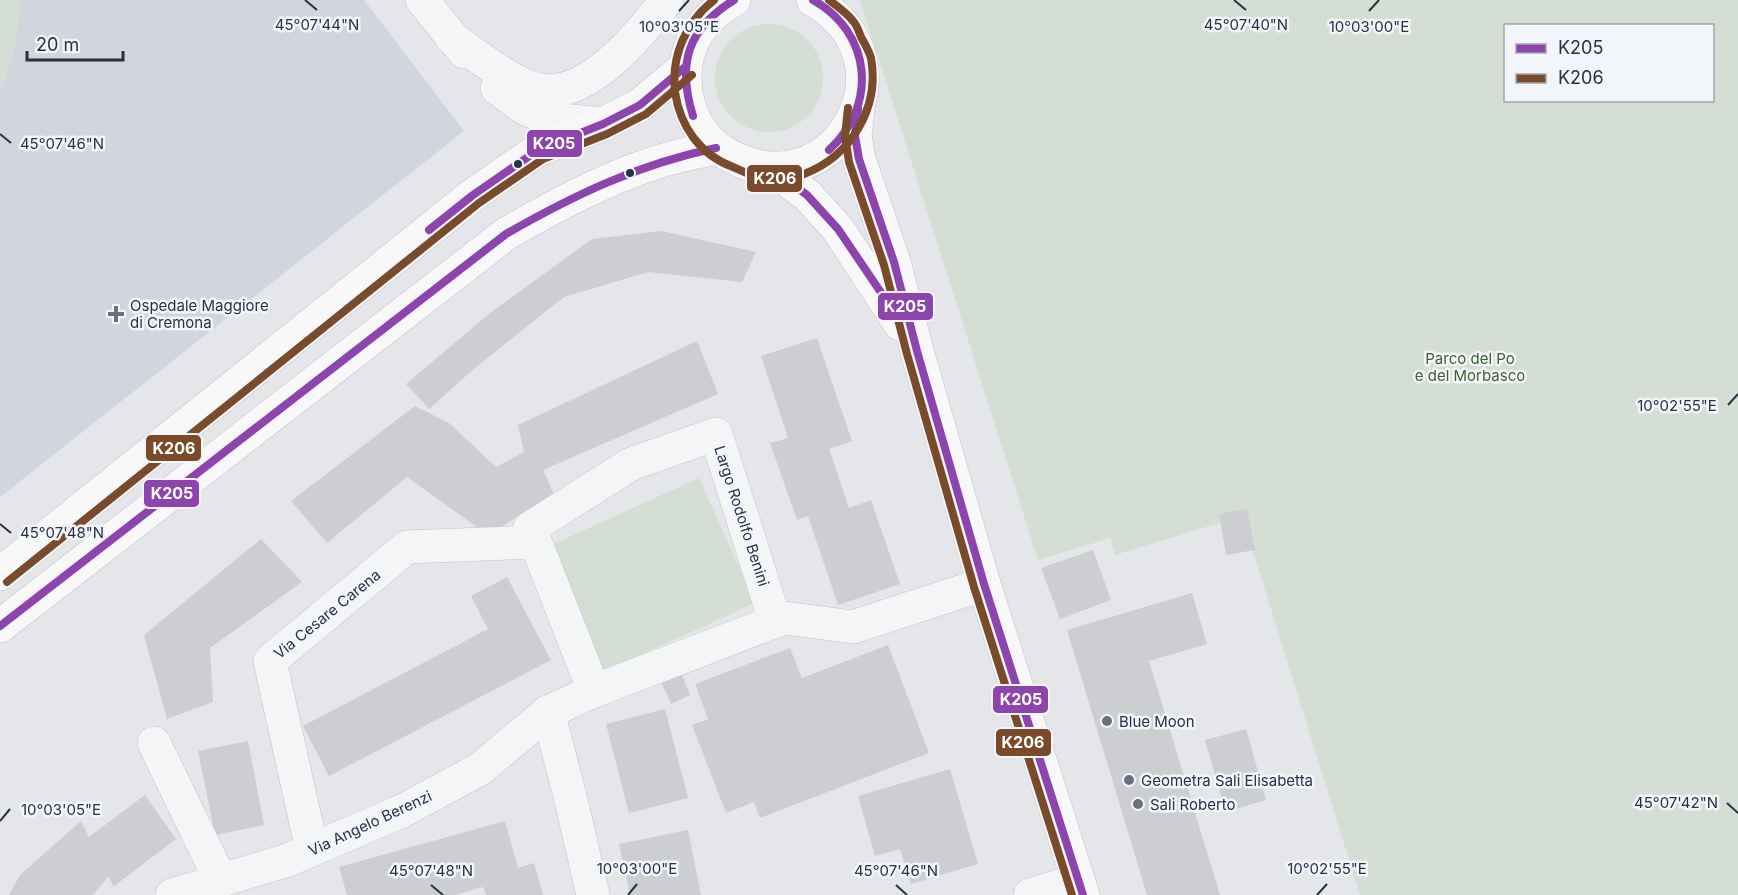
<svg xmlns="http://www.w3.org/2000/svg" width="1738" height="895" viewBox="0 0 1738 895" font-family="Inter,sans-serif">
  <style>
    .built { fill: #d2d5dd }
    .green { fill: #d4ded5; fill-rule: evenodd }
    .building { fill: #cdced2 }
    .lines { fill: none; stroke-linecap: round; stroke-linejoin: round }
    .minor-casing { stroke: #c2c4c8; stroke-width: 34 }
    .major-casing { stroke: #c0c3c8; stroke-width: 34 }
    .minor { stroke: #f4f5f7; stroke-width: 33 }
    .major { stroke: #f8f8f8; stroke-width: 33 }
    .bus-1-casing { stroke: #f2f5f9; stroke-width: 12 }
    .bus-2-casing { stroke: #f2f5f9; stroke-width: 12 }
    .bus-1 { stroke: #8e44ad; stroke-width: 8 }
    .bus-2 { stroke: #7a4b2a; stroke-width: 8 }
    .ticks { fill: none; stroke: #283146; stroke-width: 2 }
    .bus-dot { fill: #283146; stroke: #f2f5f9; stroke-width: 2 }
    .poi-dot { fill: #6a707f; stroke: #f2f5f9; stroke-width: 2 }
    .labels { text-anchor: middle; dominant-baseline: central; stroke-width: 5; stroke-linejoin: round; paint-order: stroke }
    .poi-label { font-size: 15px; fill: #283146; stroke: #f2f5f9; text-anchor: start }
    .park-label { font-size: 15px; fill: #3a6334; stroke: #f2f5f9 }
    .street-label { font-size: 15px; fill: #283146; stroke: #f2f5f9 }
    .ticks-label { font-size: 15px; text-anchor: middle; fill: #283146; stroke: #f2f5f9; stroke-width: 5; stroke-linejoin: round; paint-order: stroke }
    .line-badge { stroke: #f2f5f9; stroke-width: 2 }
    .badge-label { font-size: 16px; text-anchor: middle; font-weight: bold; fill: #fff }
  </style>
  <rect width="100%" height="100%" fill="#e4e6ea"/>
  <path class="built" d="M0,0h364l100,131 -464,366z"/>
  <g class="green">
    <path d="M0,0l21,1c-3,31 -7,61 -21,89z"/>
    <path d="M860,0h878v895h-378l-118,-379 -127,39 -5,-17 -72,22zM1506,26h206v74h-206z"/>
    <circle cx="769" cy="78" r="54"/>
    <path d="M699,478l56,125 -152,69 -56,-125z"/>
  </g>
  <g class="building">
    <path d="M661,231l95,21 -14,30 -94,-10 -84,25 -88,70 -47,42 -23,-25 84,-71 102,-74z"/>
    <path d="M817,338l35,103 -23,8 20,59 22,-8 29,84 -62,21 -30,-89 -11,4 -27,-77 18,-5 -27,-82z"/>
    <path d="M697,341l21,53 -175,76 11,24 -66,41 -81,-58 -80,66 -36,-42 124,-95 34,17 47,44 28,-15 -6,-27z"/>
    <path d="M1247,509l8,41 -29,5 -7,-41z"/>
    <path d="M261,539l41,43 -92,66 3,54 -46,17 -23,-84z"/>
    <path d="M1093,550l18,50 -51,19 -19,-51z"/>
    <path d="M507,577l44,83 -222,116 -26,-50 185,-97 -17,-33z"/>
    <path d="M1192,593l15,51 -58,17 71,234h-73l-80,-265z"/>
    <path d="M888,645l41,108 -169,65 -6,-16 -28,11 -34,-88 16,-6 -13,-35 95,-36 12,30z"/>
    <path d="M680,670l10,25 -19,9 -11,-25z"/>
    <path d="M665,709l23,89 -59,15 -23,-89z"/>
    <path d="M1246,729l20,71 -40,12 -21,-72z"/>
    <path d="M248,741l16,84 -49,10 -17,-84z"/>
    <path d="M950,769l28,95 -67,20 -11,-35 -25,7 -17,-60z"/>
    <path d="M145,795l31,44 -63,48 -4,-11 -16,19h-84l11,-20 61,-54 8,16z"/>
    <path d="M505,821l13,47 16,-5 9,32h-57l-3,-8 -28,8h-108l-8,-28z"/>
    <path d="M688,830l13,65h-71l-11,-51z"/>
  </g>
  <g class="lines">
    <defs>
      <g id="minor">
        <path d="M422,0l42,52"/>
        <path d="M451,37c24,17 61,48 90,53 48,8 100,-57 126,-90"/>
        <path d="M497,88l27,20 26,11 53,5"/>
        <path d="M594,691l-64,-163 101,-64 85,-30 59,187"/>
        <path d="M548,712l22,84 23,99"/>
        <path d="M154,743l67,138"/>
        <path d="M312,850l-42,-189 137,-114 128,-5"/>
        <path d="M172,895l116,-35 114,-49 78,-42 68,-57 46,-21 190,-73 69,9 131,-43"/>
        <path d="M1030,895l48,-15"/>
      </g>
      <g id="major">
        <path d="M734,0c-31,16 -50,45 -49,80 1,29 14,58 40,73 107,64 197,-91 88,-153"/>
        <path d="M858,109l-3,27 4,23 35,103 23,89 67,233 99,311"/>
        <path d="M772,169l35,26 31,34 62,95"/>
        <path d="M0,574l473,-379 65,-45 65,-26 37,-19 45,-38"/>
        <path d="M0,626l506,-392c48,-28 97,-54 151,-72 19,-6 39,-10 59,-14"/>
      </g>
    </defs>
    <use href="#minor" class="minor-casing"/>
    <use href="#major" class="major-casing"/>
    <use href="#minor" class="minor"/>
    <use href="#major" class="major"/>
    <defs>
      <g id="bus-1">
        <path d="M813,0c59,33 65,105 16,150"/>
        <path d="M858,109l-3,27 4,23 35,103 23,89 67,233 99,311"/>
        <path d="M693,116c-16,-52 -6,-87 41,-116"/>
        <path d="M772,169l35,26 31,34 44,65"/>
        <path d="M429,230l44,-35 65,-45 65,-26 37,-19 45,-38"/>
        <path d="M0,626l506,-392c68,-39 133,-70 210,-86"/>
      </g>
      <g id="bus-2">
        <path d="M714,0c-28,22 -43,55 -39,92 5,34 25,63 58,75 9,4 20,10 30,11 11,1 31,0 41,-4 47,-18 76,-66 67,-116 -2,-7 -6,-14 -10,-21 -2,-5 -4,-12 -8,-16 -6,-8 -16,-15 -24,-21"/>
        <path d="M848,108l-3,28 4,26 35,103 23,89 67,233 98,308"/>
        <path d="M7,582l472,-379 64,-44 64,-25 39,-20 46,-39"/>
      </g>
    </defs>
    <use href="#bus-1" class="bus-1-casing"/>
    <use href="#bus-2" class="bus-2-casing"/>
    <use href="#bus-1" class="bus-1"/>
    <use href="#bus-2" class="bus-2"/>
  </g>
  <path class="ticks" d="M305,0l12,10M1234,0l12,10M679,11l10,-11M1369,11l10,-11M0,134l11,9M1728,405l10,-11M0,524l11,9M1727,803l11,10M0,821l10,-12M431,885l12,10M896,885l11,10M628,895l9,-11M1317,895l10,-11"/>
  <g class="bus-dot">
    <circle cx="518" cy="164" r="5"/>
    <circle cx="630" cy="173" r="5"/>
  </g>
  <g class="poi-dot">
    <path d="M113 305h6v6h6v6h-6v6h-6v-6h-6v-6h6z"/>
    <circle cx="1107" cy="721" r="6"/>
    <circle cx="1129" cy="780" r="6"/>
    <circle cx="1138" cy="804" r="6"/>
  </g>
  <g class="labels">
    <g class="poi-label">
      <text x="130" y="305">Ospedale Maggiore<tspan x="130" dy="17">di Cremona</tspan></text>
      <text x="1119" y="721">Blue Moon</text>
      <text x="1141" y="780">Geometra Sali Elisabetta</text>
      <text x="1150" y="804">Sali Roberto</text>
    </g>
    <g class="park-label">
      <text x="1470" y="358">Parco del Po<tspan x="1470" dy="17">e del Morbasco</tspan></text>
    </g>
    <g class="street-label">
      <text transform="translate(742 516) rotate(72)">Largo Rodolfo Benini</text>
      <text transform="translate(327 614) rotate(-39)">Via Cesare Carena</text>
      <text transform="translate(370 823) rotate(-25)">Via Angelo Berenzi</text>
    </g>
  </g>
  <g class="ticks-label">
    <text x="317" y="30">45°07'44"N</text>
    <text x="1246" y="30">45°07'40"N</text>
    <text x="679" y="32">10°03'05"E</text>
    <text x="1369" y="32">10°03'00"E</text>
    <text x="62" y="149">45°07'46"N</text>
    <text x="1677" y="411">10°02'55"E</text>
    <text x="62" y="538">45°07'48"N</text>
    <text x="1676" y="808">45°07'42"N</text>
    <text x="61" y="815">10°03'05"E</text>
    <text x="637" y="874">10°03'00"E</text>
    <text x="1327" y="874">10°02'55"E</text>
    <text x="431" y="876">45°07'48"N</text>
    <text x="896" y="876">45°07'46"N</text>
  </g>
  <g class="line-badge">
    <rect x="526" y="129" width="57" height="29" rx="6" fill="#8e44ad"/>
    <rect x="746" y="164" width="57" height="29" rx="6" fill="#7a4b2a"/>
    <rect x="877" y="292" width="57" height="29" rx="6" fill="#8e44ad"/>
    <rect x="145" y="434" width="57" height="28" rx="6" fill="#7a4b2a"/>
    <rect x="143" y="479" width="57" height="29" rx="6" fill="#8e44ad"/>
    <rect x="992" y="685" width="57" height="29" rx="6" fill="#8e44ad"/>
    <rect x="995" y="728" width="57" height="29" rx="6" fill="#7a4b2a"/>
  </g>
  <g class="badge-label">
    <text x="554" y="149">K205</text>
    <text x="775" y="184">K206</text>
    <text x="905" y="312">K205</text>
    <text x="174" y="454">K206</text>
    <text x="172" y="499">K205</text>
    <text x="1021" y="705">K205</text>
    <text x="1023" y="748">K206</text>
  </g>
  <rect x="1504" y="24" width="210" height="78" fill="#f2f5f9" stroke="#a1a7b1" stroke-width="1.5"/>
  <rect x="1516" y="44" width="30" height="9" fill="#8e44ad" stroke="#a1a7b1" stroke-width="1.5"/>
  <text x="1558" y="54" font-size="18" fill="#283146">K205</text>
  <rect x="1516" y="74" width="30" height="9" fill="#7a4b2a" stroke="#a1a7b1" stroke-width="1.5"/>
  <text x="1558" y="84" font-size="18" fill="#283146">K206</text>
  <path d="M27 51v9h96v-9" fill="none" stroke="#283146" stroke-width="3"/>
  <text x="36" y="51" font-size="18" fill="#283146" stroke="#f2f5f9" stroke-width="4.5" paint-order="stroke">20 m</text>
</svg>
